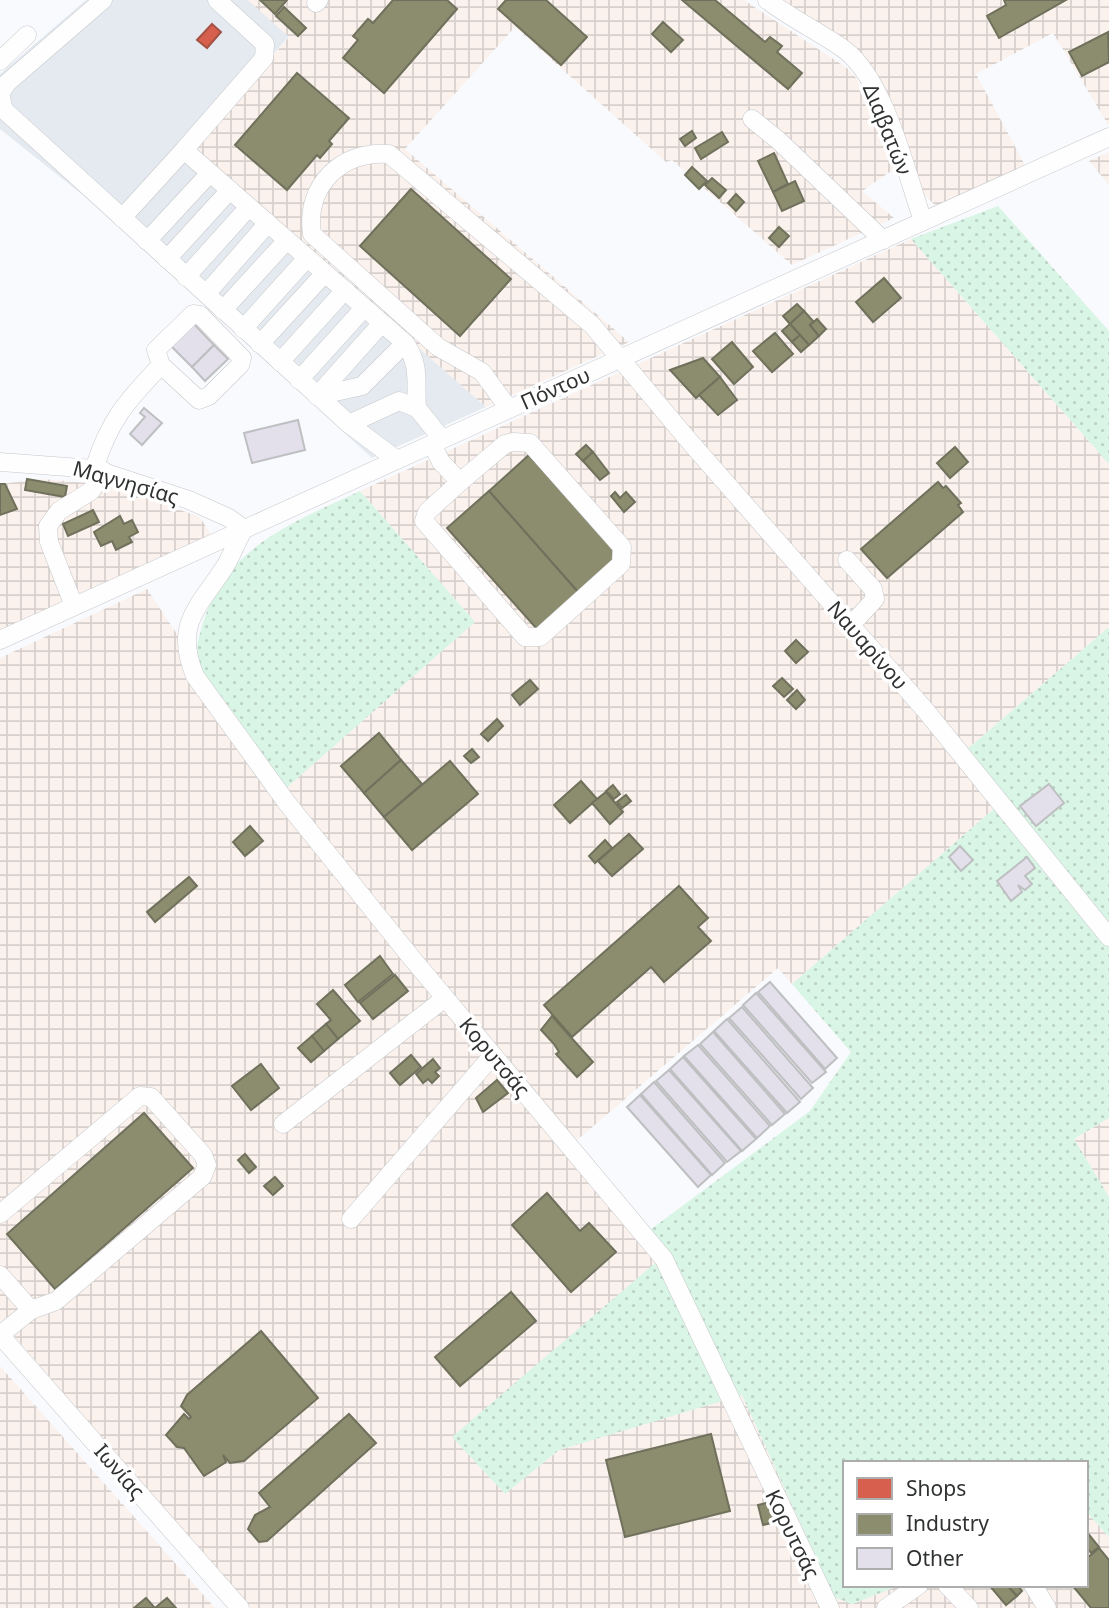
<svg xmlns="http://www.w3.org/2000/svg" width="1109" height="1608" viewBox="0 0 1109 1608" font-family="'Noto Sans',sans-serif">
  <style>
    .built { fill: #e4eaf0 }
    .industrial { fill: url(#industrial-grid) }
    .green { fill: url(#green-dots) }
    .shops { fill: #d6604d; stroke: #a45245; stroke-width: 2 }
    .industry { fill: #8c8c6e; stroke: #70715c; stroke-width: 2 }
    .building { fill: #e3e0eb; stroke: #bebfc1; stroke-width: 2 }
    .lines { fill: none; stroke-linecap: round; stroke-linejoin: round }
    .minor-casing { stroke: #c6c8ca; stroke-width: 19 }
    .minor { stroke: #fefeff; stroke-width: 18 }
    .labels { text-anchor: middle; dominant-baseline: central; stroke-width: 7; stroke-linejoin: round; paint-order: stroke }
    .street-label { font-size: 21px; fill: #2f3132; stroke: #fff }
  </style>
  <defs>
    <pattern id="industrial-grid" width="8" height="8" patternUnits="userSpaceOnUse" patternTransform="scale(1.75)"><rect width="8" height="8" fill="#fbf2ee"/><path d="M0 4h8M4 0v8" fill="none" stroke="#d7d0cd"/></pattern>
    <pattern id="green-dots" width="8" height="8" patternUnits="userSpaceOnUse" patternTransform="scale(1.75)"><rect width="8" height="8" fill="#d9f5e5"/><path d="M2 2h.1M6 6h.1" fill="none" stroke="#bbd2c5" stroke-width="1.8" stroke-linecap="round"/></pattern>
  </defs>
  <rect width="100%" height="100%" fill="#f8fafd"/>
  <path class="built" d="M86,0h162l41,36 -97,113 294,258 -114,51 -288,-262 -84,-67v-55z"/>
  <g class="industrial">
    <path d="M248,0h496l103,68 10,11 37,90 -32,22 32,27 -102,47 -120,-105 -6,2 -151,-135 -110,122 224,193 -143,65 -294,-258 97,-112z"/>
    <path d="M773,0h336v126l-56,-93 -77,41 50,93 -84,40 -8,-3 -12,-11 -57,-125z"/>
    <path d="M1109,152v33l-20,-24z"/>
    <path d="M911,239l198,225v163l-144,124 39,49 -212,184 -14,-16 -202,173 92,111 -163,242 54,-44 183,-56 92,203 18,7 49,-19h185v-74l23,26v71h-858l-251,-288v-662l147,-69 135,202 193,-169 -115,-131z"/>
    <path d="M42,479l68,6 90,32 11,18 -211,95v-146z"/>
    <path d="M1109,1118v79l-35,-58z"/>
    <path d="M0,1366l215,242h-215z"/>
  </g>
  <g class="green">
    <path d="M998,206l111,125v133l-198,-225z"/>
    <path d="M360,491l115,131 -192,169 -88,-131c14,-105 79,-129 165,-169z"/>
    <path d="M1109,627v491l-35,21 35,58v340l-23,-26v-48h-241v122h56l-49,19 -18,-7 -92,-202 -183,55 -54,44 -53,-57 216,-185 -18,-22 160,-119 41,-59 -59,-68 211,-183 -39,-49z"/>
  </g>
  <path class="shops" d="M212,24l9,8 -14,16 -10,-8z"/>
  <g class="industry">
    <path d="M260,0h27l-12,14z"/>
    <path d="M393,0h54l10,9 -73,84 -41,-35 15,-18 -5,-4 15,-17 5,4z"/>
    <path d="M506,0h40l41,37 -26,28 -63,-56z"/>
    <path d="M682,0h33l50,42 5,-5 12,9 -5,6 25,21 -14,16z"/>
    <path d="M1004,0h62l-67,38 -12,-22 19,-11z"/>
    <path d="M284,7l22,21 -8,8 -22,-20z"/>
    <path d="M663,22l20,18 -12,12 -19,-18z"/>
    <path d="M1108,32l1,30 -27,14 -13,-24z"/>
    <path d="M297,73l52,45 -20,23 3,3 -12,14 -3,-3 -30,35 -52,-45z"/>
    <path d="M692,131l4,7 -11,8 -5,-7z"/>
    <path d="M722,132l6,10 -27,17 -6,-11z"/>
    <path d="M774,153l14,31 -15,8 -15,-31z"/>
    <path d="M692,167l15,14 -8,8 -14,-14z"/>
    <path d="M712,178l14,12 -7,8 -14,-13z"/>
    <path d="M795,181l9,20 -22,10 -9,-19z"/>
    <path d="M411,189l100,90 -51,57 -100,-90z"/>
    <path d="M736,194l8,8 -8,9 -8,-8z"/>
    <path d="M779,227l10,9 -10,11 -10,-9z"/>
    <path d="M884,278l17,20 -28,24 -17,-20z"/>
    <path d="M797,304l7,7 -14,13 -7,-8z"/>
    <path d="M804,311l10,11 -4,3 9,11 -10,9 -19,-21z"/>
    <path d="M817,319l9,10 -7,7 -9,-11z"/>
    <path d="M790,324l10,11 -8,7 -10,-11z"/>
    <path d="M775,333l18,21 -21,18 -19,-21z"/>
    <path d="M800,335l9,10 -8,7 -9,-10z"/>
    <path d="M732,342l21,25 -19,17 -22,-25z"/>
    <path d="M703,358l17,19 -24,21 -26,-28z"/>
    <path d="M720,377l17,23 -19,15 -19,-20z"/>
    <path d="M586,445l7,7 -10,9 -7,-7z"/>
    <path d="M955,447l13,15 -18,16 -13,-15z"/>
    <path d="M593,452l16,21 -9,7 -17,-19z"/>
    <path d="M529,455l90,101 -41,36 -89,-101z"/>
    <path d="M27,479l40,7 -2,11 -40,-7z"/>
    <path d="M938,482l5,6 3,-2 15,17 -3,2 5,7 -76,66 -26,-29z"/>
    <path d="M0,484h5l12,25 -17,6z"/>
    <path d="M489,491l89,101 -41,37 -90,-101z"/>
    <path d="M615,492l5,6 6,-6 9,10 -11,10 -13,-16z"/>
    <path d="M93,510l6,12 -31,14 -5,-12z"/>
    <path d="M120,516l4,8 8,-4 6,12 -9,5 3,5 -16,8 -4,-9 -11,5 -7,-14z"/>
    <path d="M796,640l12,12 -12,11 -11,-12z"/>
    <path d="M782,678l11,11 -9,8 -11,-11z"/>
    <path d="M530,680l8,9 -18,16 -8,-10z"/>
    <path d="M797,690l8,10 -9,9 -9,-9z"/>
    <path d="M497,719l6,7 -15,15 -7,-7z"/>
    <path d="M379,733l22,27 -37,33 -23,-27z"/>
    <path d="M472,749l7,8 -8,6 -7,-7z"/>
    <path d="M401,760l21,24 -38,33 -20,-24z"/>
    <path d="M450,761l28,33 -66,56 -28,-33z"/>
    <path d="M581,781l16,18 -27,24 -16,-18z"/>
    <path d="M613,785l7,9 -6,5 -8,-8z"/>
    <path d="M606,792l17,20 -13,12 -18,-21z"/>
    <path d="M626,795l5,6 -9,7 -5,-6z"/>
    <path d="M250,826l13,15 -18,15 -12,-14z"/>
    <path d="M629,834l14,15 -31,27 -14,-15z"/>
    <path d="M605,840l7,8 -17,15 -6,-7z"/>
    <path d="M189,877l8,9 -42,36 -8,-10z"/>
    <path d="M679,886l29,32 -10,9 13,14 -47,41 -13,-15 -79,70 -28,-32z"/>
    <path d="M380,956l13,18 -35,28 -13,-17z"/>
    <path d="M395,975l13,16 -35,28 -13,-16z"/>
    <path d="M333,990l27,31 -22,18 -12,-15 5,-4 -14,-16z"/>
    <path d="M552,1016l41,46 -16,15 -21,-23 3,-2 -5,-8 -13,-14z"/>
    <path d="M326,1024l12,15 -14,12 -12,-15z"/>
    <path d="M312,1036l12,15 -13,11 -13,-14z"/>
    <path d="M411,1055l10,12 -21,18 -10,-12z"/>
    <path d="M433,1059l7,9 -5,4 4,4 -7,7 -4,-4 -5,4 -7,-9z"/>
    <path d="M261,1064l18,24 -28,22 -19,-24z"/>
    <path d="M497,1080l11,13 -25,19 -7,-14z"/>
    <path d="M144,1113l49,55 -138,121 -48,-55z"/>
    <path d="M245,1154l11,13 -7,6 -11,-13z"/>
    <path d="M275,1177l8,9 -10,9 -9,-9z"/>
    <path d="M547,1193l33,38 9,-8 27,29 -45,40 -59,-67z"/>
    <path d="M511,1292l25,29 -76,65 -25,-29z"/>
    <path d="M261,1331l57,67 -74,63 -14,2 -7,-8 3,7 -22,14 -20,-28 -7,-1 -11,-12 18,-21 5,5 2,-2 -10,-11 6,-11z"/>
    <path d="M349,1414l27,29 -109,98 -8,1 -11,-13 7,-14 15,-8 -11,-14z"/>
    <path d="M711,1434l19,77 -105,26 -19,-77z"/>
    <path d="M771,1502l5,20 -13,3 -5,-20z"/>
    <path d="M1086,1531l13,16 -8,6 -5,-6z"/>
    <path d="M1099,1548l10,12v48h-18l-19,-23h14v-26z"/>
    <path d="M989,1585h18l10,11 -11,9z"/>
    <path d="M1007,1585h10l5,6 -5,5z"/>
    <path d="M146,1598l9,10h-21z"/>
    <path d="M167,1598l9,10h-21z"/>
  </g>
  <g class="building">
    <path d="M193,323l21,22 -22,22 -22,-22z"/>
    <path d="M214,345l14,14 -23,22 -13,-14z"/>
    <path d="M144,408l18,15 -20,22 -12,-11 15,-17 -5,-4z"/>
    <path d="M298,420l7,30 -53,13 -8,-30z"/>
    <path d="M1049,784l15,19 -28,23 -16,-20z"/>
    <path d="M960,846l13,14 -12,11 -12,-14z"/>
    <path d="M1027,857l8,11 -10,8 7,8 -7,6 -7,-5 4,7 -11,9 -14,-20z"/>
    <path d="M770,982l67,76 -12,11 -67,-77z"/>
    <path d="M756,993l70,79 -14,11 -69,-78z"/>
    <path d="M742,1007l71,81 -12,11 -72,-81z"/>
    <path d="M727,1019l73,83 -13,11 -73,-82z"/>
    <path d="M713,1032l72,82 -13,11 -72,-81z"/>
    <path d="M698,1045l72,81 -13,12 -73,-82z"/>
    <path d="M683,1057l73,82 -14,12 -72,-82z"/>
    <path d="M669,1070l72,81 -14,11 -71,-81z"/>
    <path d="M654,1082l71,81 -13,12 -71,-81z"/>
    <path d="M640,1095l71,80 -13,12 -71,-80z"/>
  </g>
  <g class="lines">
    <defs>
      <g id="minor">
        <path d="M103,0l-96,83 -7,11 4,16 345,314 48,36"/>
        <path d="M217,0l48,44 -1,14 -80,92 221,193c16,23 10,40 12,65l25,31"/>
        <path d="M767,0c25,19 53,32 78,50 41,32 61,123 78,171"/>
        <path d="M316,3l3,-3"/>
        <path d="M0,61l27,-26"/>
        <path d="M752,119l26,21 105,100"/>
        <path d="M122,218l62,-68"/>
        <path d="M147,241l63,-68"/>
        <path d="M167,259l63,-69"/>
        <path d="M186,277l63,-70"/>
        <path d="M206,294l62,-71"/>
        <path d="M223,310l64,-70"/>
        <path d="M382,323l-65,73 45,-10 43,-43"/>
        <path d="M243,329l64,-71"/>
        <path d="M260,344l65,-71"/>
        <path d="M280,362l65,-72"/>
        <path d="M299,380l65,-72"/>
        <path d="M509,409l-27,-37 -44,-25 -126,-113c-7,-48 29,-84 77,-80l203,171 98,117 236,269 183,226"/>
        <path d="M349,424l50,-23 18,7"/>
        <path d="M432,444l9,18 19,20 45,-38 8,-2 17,1 92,104 -1,17 -81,73h-15l-101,-116 3,-9 33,-30"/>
        <path d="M0,462l94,7 95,31 40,18 15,11c-8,13 -12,27 -20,39 -27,41 -50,57 -29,108l92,127 123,153 254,303 166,349"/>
        <path d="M94,469c16,-50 32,-67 67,-104l38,35 10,-4 31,-31 2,-7 -42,-43 -7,-1 -37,36 5,15"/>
        <path d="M847,560l26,29 2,10 -24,26"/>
        <path d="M74,606l-25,-64 -1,-16 11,-15 32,-20 13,-20"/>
        <path d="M0,640l1109,-503"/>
        <path d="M283,1124l162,-126"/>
        <path d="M0,1214l140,-118 11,1 52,58 4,10 -5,12 -146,124 -25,9 -31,25"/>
        <path d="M351,1219l142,-164"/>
        <path d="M0,1275l31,35"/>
        <path d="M0,1335l240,273"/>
        <path d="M947,1585l22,23"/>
        <path d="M1033,1585l14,23"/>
        <path d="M886,1608l33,-23"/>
      </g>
    </defs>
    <use href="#minor" class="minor-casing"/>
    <use href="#minor" class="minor"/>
  </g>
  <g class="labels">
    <g class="street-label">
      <text transform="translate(888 129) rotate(68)">Διαβατών</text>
      <text transform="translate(555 388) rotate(-24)">Πόντου</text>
      <text transform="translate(126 482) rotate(16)">Μαγνησίας</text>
      <text transform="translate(868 645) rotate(49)">Ναυαρίνου</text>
      <text transform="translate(495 1057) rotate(50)">Κορυτσάς</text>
      <text transform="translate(120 1471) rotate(49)">Ιωνίας</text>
      <text transform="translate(793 1534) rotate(64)">Κορυτσάς</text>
    </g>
  </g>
  <rect x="843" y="1461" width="245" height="126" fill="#ffffff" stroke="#acadad" stroke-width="2"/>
  <rect x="857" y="1478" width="35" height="21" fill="#d6604d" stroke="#acadad" stroke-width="2"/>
  <text x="906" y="1496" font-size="21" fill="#2f3132">Shops</text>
  <rect x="857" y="1514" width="35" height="21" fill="#8c8c6e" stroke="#acadad" stroke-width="2"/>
  <text x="906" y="1531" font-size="21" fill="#2f3132">Industry</text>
  <rect x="857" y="1548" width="35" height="21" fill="#e3e0eb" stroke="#acadad" stroke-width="2"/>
  <text x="906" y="1566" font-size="21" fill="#2f3132">Other</text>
</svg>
